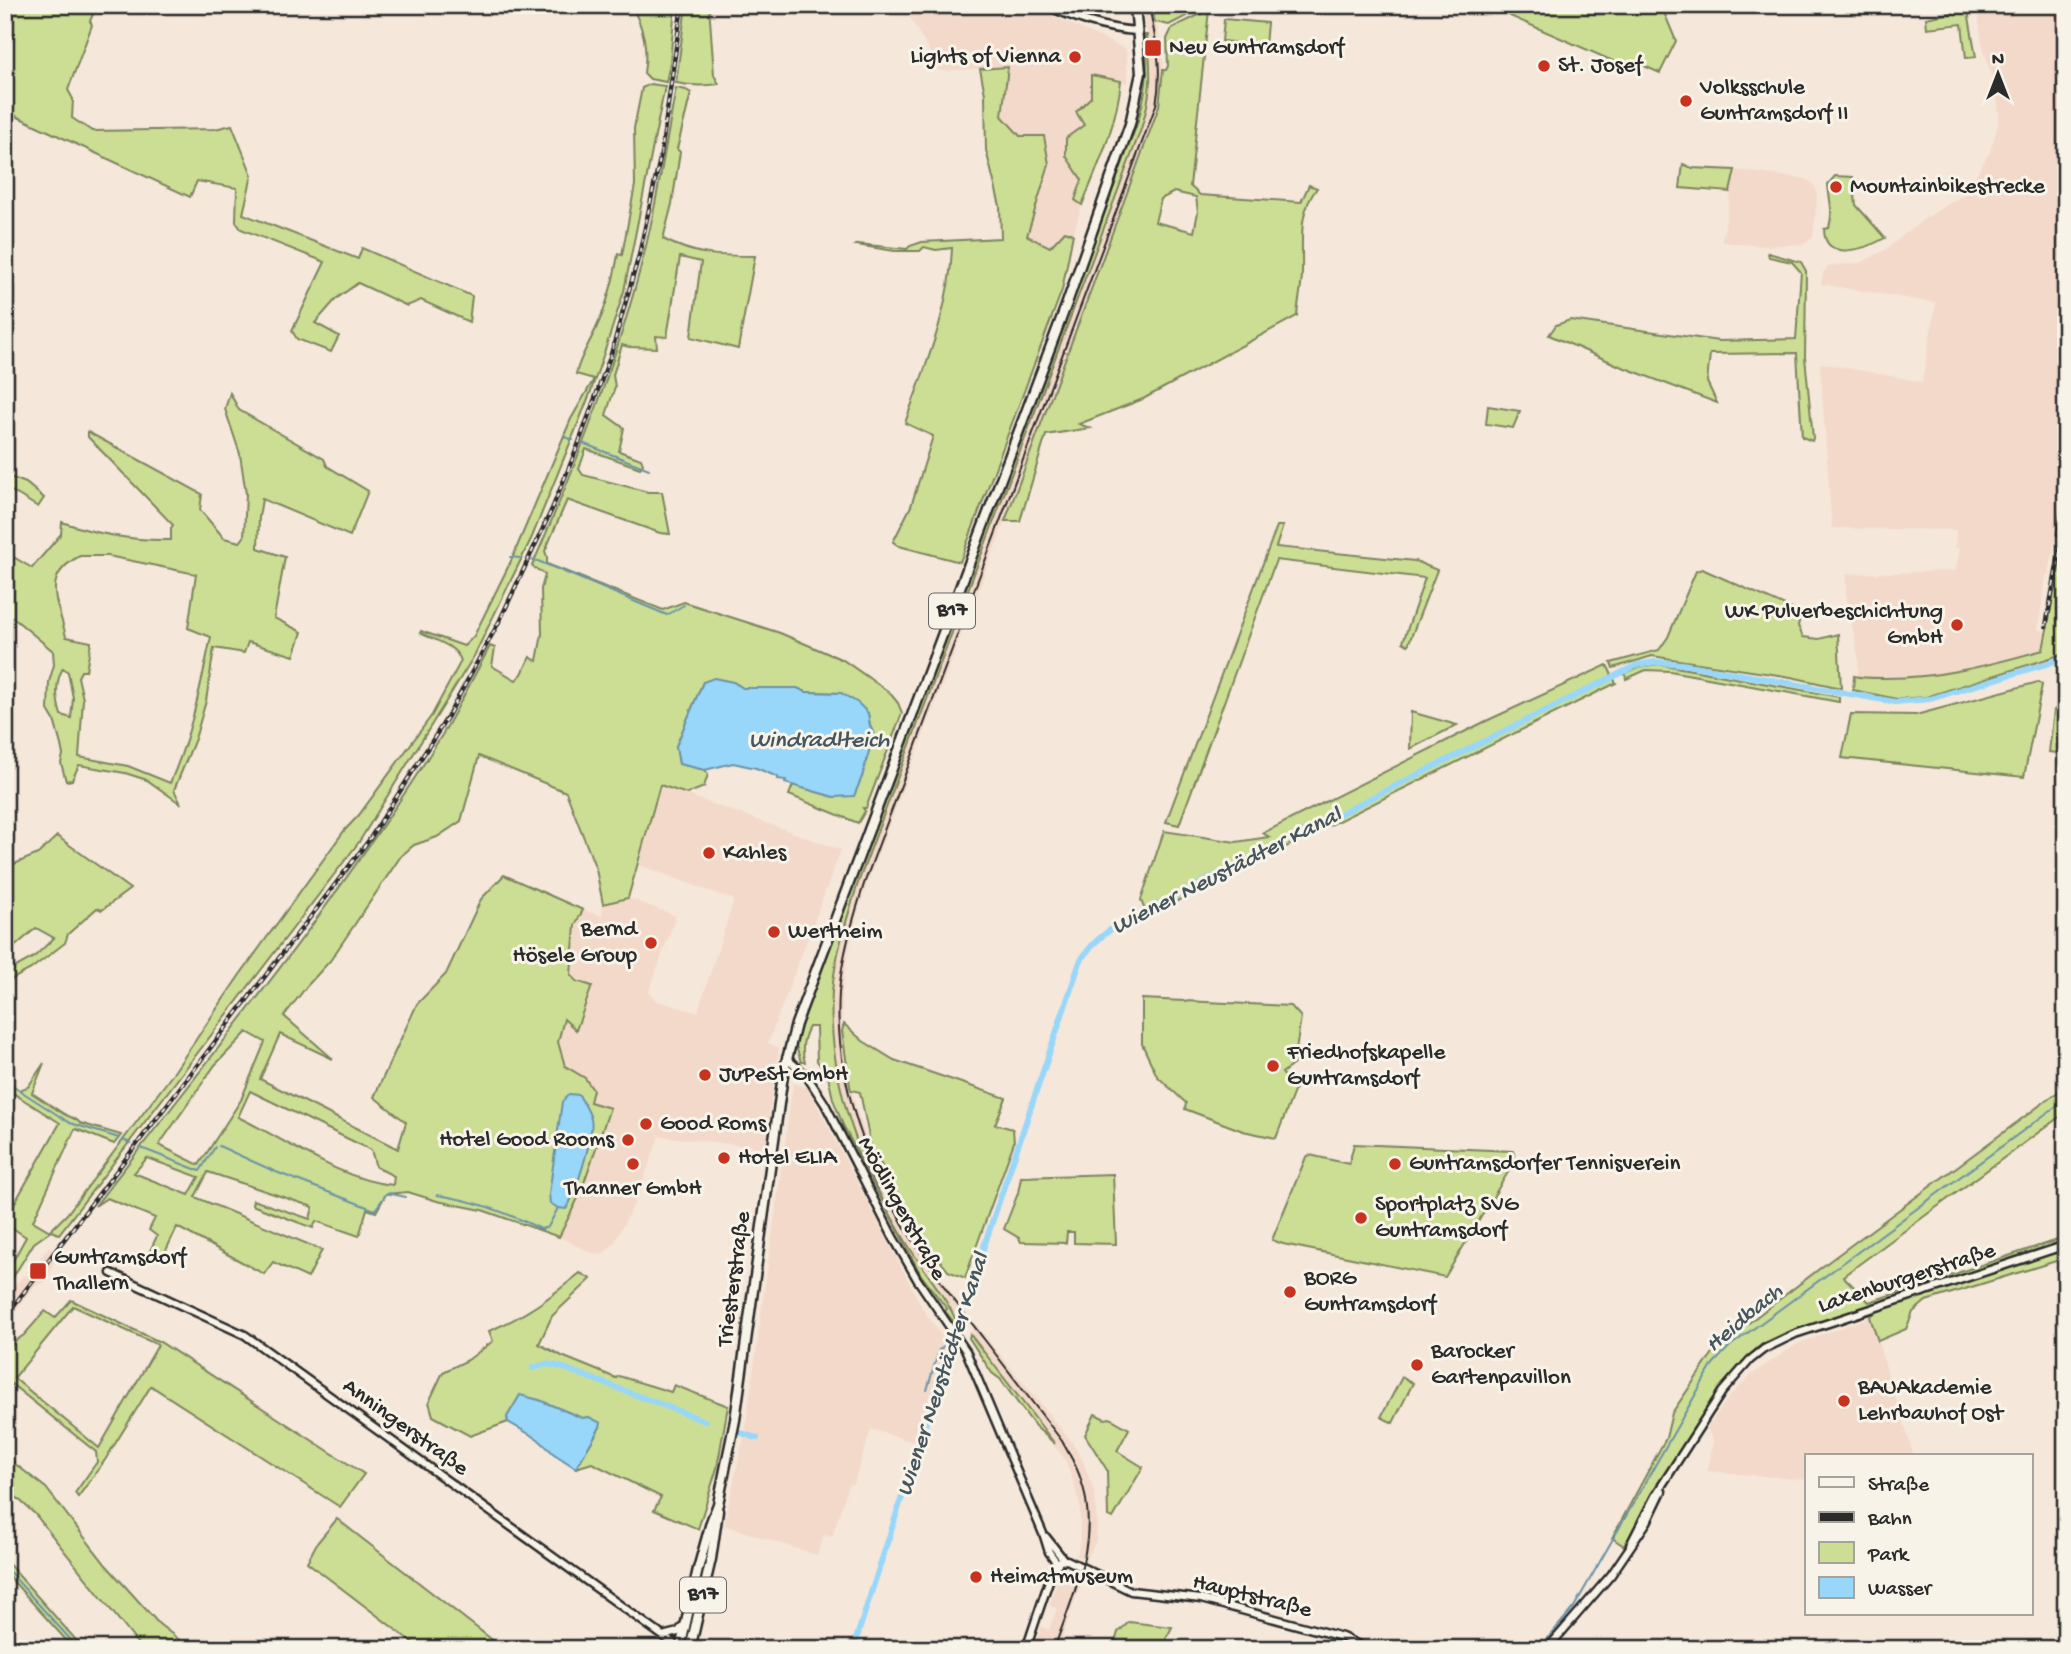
<svg xmlns="http://www.w3.org/2000/svg" width="2071" height="1654" viewBox="0 0 2071 1654" font-family="'Gochi Hand',sans-serif">
  <style>
    .built { fill: #f3d9c9 }
    .green { fill: #ccde93; stroke: #7c845f; stroke-width: 2; fill-rule: evenodd }
    .water { fill: #98d7f9; stroke: #6c92a7; stroke-width: 2 }
    .lines { fill: none; stroke-linecap: round; stroke-linejoin: round }
    .stream { stroke: #6c92a7; stroke-width: 2 }
    .canal { stroke: #98d7f9; stroke-width: 6 }
    .tertiary-casing { stroke: #2b2b2b; stroke-width: 11 }
    .primary-casing { stroke: #2b2b2b; stroke-width: 13 }
    .tertiary { stroke: #f7f3e8; stroke-width: 6 }
    .primary { stroke: #f7f3e8; stroke-width: 8 }
    .tram { stroke: #2b2b2b; stroke-width: 2 }
    .rail-casing { stroke: #2b2b2b; stroke-width: 4.5 }
    .rail { stroke: #f7f3e8; stroke-width: 2; stroke-dasharray: 5; stroke-linecap: butt }
    .poi-dot { fill: #c8321e; stroke: #f7f3e8; stroke-width: 2.5 }
    .labels { text-anchor: middle; dominant-baseline: central; stroke-width: 6; stroke-linejoin: round; paint-order: stroke }
    .shield { fill: #f7f3e8; stroke: #686764; stroke-width: 2 }
    .shield-label { font-size: 21px; font-weight: bold; fill: #2b2b2b }
    .poi-label { font-size: 23px; fill: #2b2b2b; stroke: #f7f3e8; text-anchor: start }
    .street-label { font-size: 23px; fill: #2b2b2b; stroke: #f7f3e8 }
    .water-label { font-size: 24px; font-style: italic; fill: #46565e; stroke: #f7f3e8 }
  </style>
  <rect width="100%" height="100%" fill="#f5e7da"/>
  <filter id="ink" filterUnits="userSpaceOnUse"><feTurbulence type="fractalNoise" baseFrequency=".0143" numOctaves="2"/><feDisplacementMap in="SourceGraphic" scale="14" xChannelSelector="R" yChannelSelector="G"/><feConvolveMatrix kernelMatrix="1 2 1 2 8 2 1 2 1" color-interpolation-filters="sRGB"/></filter>
  <g filter="url(#ink)">
    <g class="built">
      <path d="M903,5h125l98,44 2,34 -37,-7v21l-7,28 -18,31 16,24 -7,20 7,5 -9,29 -8,-3 -15,16 -23,-11 22,-72 -29,-27 -18,-21 5,-49 -69,4v-5z"/>
      <path d="M1141,5h10l7,25 6,35 -5,41 -127,343 -166,437 -11,35 -8,36 -5,35v39l4,37 9,37 12,34 33,73 18,32 41,60 -4,10 -26,-34 -20,-33 -37,-69 -15,-35 -17,-53 -4,-19 -4,-39 2,-57 12,-55 12,-37 283,-754 8,-25 3,-34 -8,-59h-2z"/>
      <path d="M1977,5h89l-1,530 -9,-1 -7,40 -3,1 -8,54 9,4 -4,17 -51,15 -66,11 -24,2 -44,-1v-22l-12,-62v-19l110,-3 4,-23 -5,-1 1,-17 -124,-2 -12,-165 102,19 14,-79 -115,-19 2,-11 6,-7 32,-3 24,-13 38,-30 51,-32 2,-13 14,-23 8,-26 1,-11 -2,-20 -15,-53z"/>
      <path d="M1735,170l71,9 5,3 5,6 1,10 -4,38 -9,8 -41,2 -41,-4z"/>
      <path d="M660,785l181,65 -73,193 11,5 -8,50 -5,50 -107,-12 -21,60 -24,47 -11,11 -11,-1 -33,-16 21,-43 29,-86 -19,-6 -5,-24 -20,-12 -7,-25 6,-22 12,10 15,-43 -15,-5 -5,-6 4,-50 8,-15 19,6 1,-12 25,-6 48,18 -27,75 6,9 36,11h7l36,-111 -95,-35z"/>
      <path d="M793,1083l15,5 115,221 26,37 -36,96 -42,-13 -17,54 -6,3 -16,51 -8,-2 -7,20 -93,-30 21,-93z"/>
      <path d="M49,1247l13,6 -1,6 -9,5 -1,9 -7,10 -9,2 -30,40v-23l6,-6v-7l13,-14 2,2z"/>
      <path d="M1870,1317l44,139h-107v24l-99,-9 5,-30 -6,-13 22,-31 22,-22 46,-31z"/>
      <path d="M975,1324l96,117 12,20 12,34 2,30 -1,16 -10,19 -9,-4 3,-15v-34l-6,-24 -10,-25 -94,-124z"/>
      <path d="M1062,1568l21,9 -25,72h-24l7,-22 8,3 8,-21 -8,-4z"/>
    </g>
    <g class="green">
      <path d="M5,5h92l-7,16 2,4 -24,65 5,9 -1,19 20,13 123,-2 17,-4 20,50 -9,39 115,45 4,-11 110,48 -3,26 -48,-22 -14,6 -49,-23 -22,16 -21,24 24,13 -8,16 -34,-13 -5,-8 33,-69 -84,-33 -5,-7 1,-34 -40,-7 -7,16 -185,-86z"/>
      <path d="M631,5h44l-5,58 -4,19 -16,-3 -6,-6c4,-25 0,-45 -13,-68z"/>
      <path d="M686,5h23l5,70 5,9c-14,2 -29,2 -43,-1z"/>
      <path d="M1151,5h57l-39,20 -14,-3z"/>
      <path d="M1515,5h146l15,36 -16,32 -18,-8 -4,7 -128,-56z"/>
      <path d="M1961,5h6l9,52 -10,1 -4,-34 -35,4 -1,-10 35,-7z"/>
      <path d="M1209,10l-19,176 10,9 101,7 8,-17 8,3c-20,26 -14,53 -15,84 0,15 -4,29 -5,44l-154,83 -64,25 11,4 -44,7 -26,86h-15l145,-390 9,-25 4,-36h3l2,-4 -1,-27 5,-11zM1174,192l22,5 2,15 -4,20 -39,-10 6,-23z"/>
      <path d="M1224,19l43,4 -2,23 -43,-5z"/>
      <path d="M1145,35h2c5,36 5,59 -6,94l-283,754c-11,35 -23,72 -26,109 -5,93 31,180 79,258 10,16 46,62 46,76l-12,-15 2,-2 -26,-34 -78,-150 -10,-26 -5,-23 -11,-15 -1,-34h-7c-6,11 -8,23 -4,35h-4l-6,-19 43,-121 298,-795c11,-34 13,-56 9,-92z"/>
      <path d="M1008,67l-6,49 18,20h24l5,28 -22,72 23,11 15,-16 8,3 -11,56 -102,272 -61,-16 -6,-4 18,-36 22,-70 -28,-13c20,-56 45,-114 47,-175l-16,2 -12,-3 -4,4h-25l-39,-6 2,-1 49,5 3,-3 12,-4 79,-4 -1,-32 -14,-56 -1,-56 -5,-25z"/>
      <path d="M1091,75l30,6c-4,43 -23,85 -39,124l-7,-5 7,-20 -16,-24v-18l18,-13 -8,-13 15,-15z"/>
      <path d="M650,84l15,2 -41,205 -17,53 -17,50 -58,143 -58,119 -115,186 -300,392 -8,-3 -17,12 -29,47v-15l21,-38 -21,-14v-15l5,3 50,-88 -55,-35v-9l14,11 9,-3 16,-24 -12,30 32,21 13,6 3,3 41,12 -7,9 -38,-15 -2,2 -41,90 17,10 17,-17 105,-139 67,-99 105,-145 15,-16 73,-100 29,-54c-5,-16 -27,-21 -41,-28l1,-2 43,15 10,-10 37,-75 60,-142 23,-40 -18,-5c4,-18 15,-33 22,-50 9,-19 17,-50 20,-70l4,1 13,-70 -1,-57 8,-40z"/>
      <path d="M676,88l10,2 5,3 -14,56 3,3 -8,52 -9,35c33,17 56,17 92,17l-17,93 -47,-12 10,-75 -21,-5 -13,80 -11,-1 1,12 -28,-1 -7,-2 -9,30 2,12 -9,28 18,13 -5,23 22,8 2,5 -3,4 -54,-19 -7,20 4,6 65,17h14l8,42 -10,-1 -93,-33 -22,51 2,6v7l116,46 21,-8 96,31 63,27 46,32 9,11 4,10 -36,95h-3l2,3 -7,12 -69,-28 4,-10 41,12 28,-20 8,-51 -2,-13 -27,-20 -35,-1 -9,-4h-54l-10,-6h-30l-27,64 3,18 26,6 3,4 -4,13 -17,7 -27,-9 -32,113 -25,6 -7,-35 -30,-77 -87,-36 -18,65 -24,16 -23,8 -13,11 -71,105 -23,25 -23,30 49,43 -53,-25 -20,45 138,70 8,-27 -32,-25 43,-93 29,-30 35,-75 23,-24 79,35 -8,15 -4,50 5,6 16,5 -16,44 -12,-11 -6,23 7,24 20,12 8,12 -3,12 20,6 -30,86 -21,43 -77,-27 -45,-9 -29,-9 -22,2 -10,18 -9,-3 -8,27 -43,-15 -3,7 -61,-23 1,-5 57,19 3,-12 -105,-35 -13,25 127,53 -14,28 -35,-16 -9,12 -87,-47 -15,32 -13,-6 8,-17 -8,-6 6,-12 -48,-20 -12,8c119,-154 244,-305 347,-471 17,-29 32,-59 48,-89l5,2 -3,18 24,14 6,-6 8,-17 7,4 5,-27 -1,-45 4,-14 -13,-9c45,-103 86,-207 113,-316 13,-53 21,-108 31,-162zM247,1032l18,10 -24,58 -42,65 -40,-20 56,-80zM250,1091l121,59 5,17 18,9 -1,9c-53,-5 -107,-45 -155,-68zM147,1158l52,19 -10,18 -55,-22z"/>
      <path d="M1683,164l9,4 43,2 -5,22 -50,-4z"/>
      <path d="M1835,176l18,1 3,28 29,33c-18,10 -61,26 -61,-9l5,-1c5,-19 0,-27 -1,-44z"/>
      <path d="M1768,253l33,9 5,9 -1,86 8,81 -1,3 -10,-4 -5,-84 -87,1 -3,28 10,21 -97,-37 -71,-31 7,-10 14,-5 149,21 77,-2 5,-67 -9,-10 -23,-5z"/>
      <path d="M230,393l9,17 85,49 3,7 41,25 -18,45 -88,-37 -3,18 -1,31 27,9 -11,61 28,14 -8,24 -46,-14 -4,11 -30,-5 -8,53 -11,38 -21,51 7,14 -34,-24 -22,-7 -46,-8 -7,15 -6,1 -5,-18 2,-8 -2,-10 -7,-25 -6,-10 1,-28 5,-17 -1,-14 -48,-40v-59l27,16 29,-34 1,-12c37,13 70,19 109,18v-12l2,-3 -85,-88v-5l114,62 -2,16 24,28 16,4 4,-5 2,-43 -6,-40 -15,-45zM80,556h28l88,18 -8,54 23,9c-11,52 -20,98 -41,146l-42,-17 -49,-9 4,-58 -5,-22 3,-6h5l5,-29 -25,-5c-7,-34 -27,-60 14,-81zM63,668l5,4 5,26 -2,20 -10,-3c-5,-16 -6,-33 2,-47z"/>
      <path d="M1488,406l32,5 -7,17 -27,-4z"/>
      <path d="M5,475l21,8 18,15 -6,9 -33,-20z"/>
      <path d="M1277,526h6l-7,21 139,14 22,9 -29,75 -5,-3 22,-64 -149,-18 -97,265 -13,-3z"/>
      <path d="M2066,531v122l-140,44 -29,2 -44,-9 1,-14c8,2 18,2 27,2 55,1 109,-13 162,-28z"/>
      <path d="M1702,569l99,44 -3,13 5,11 16,2 19,-5 3,54 -50,-11 -139,-21 -39,12 -2,-5 48,-13 9,-13 28,-66z"/>
      <path d="M1659,664l180,33v5l-169,-31 -24,-1 -20,9 -1,-6 14,-6z"/>
      <path d="M1607,665l9,18 -469,233 -6,-16 23,-69 72,11 33,-5 -6,-4 221,-111z"/>
      <path d="M2066,679v75l-17,-2 5,-42 9,-4 1,-20 -7,-1v-3z"/>
      <path d="M2038,682l4,3 -18,92 -182,-19 9,-44 65,1z"/>
      <path d="M1411,712l46,13 -47,24z"/>
      <path d="M57,836l73,53 -28,21 -5,-2 -29,26 -3,9 -34,26 -26,14v-10l29,-16 20,-19 -18,-10 -31,27v-87l33,-14z"/>
      <path d="M1142,999l149,7 10,11 -7,47 -12,9 13,16 -19,49 -33,-7 -58,-22 1,-6 -29,-27 -15,-32z"/>
      <path d="M844,1024l19,17 31,19 112,38 -11,26 18,5 1,13 -49,136 -17,-7 -25,-33 -52,-91 -11,-55 -9,-2 -1,-4 -8,-55z"/>
      <path d="M2066,1086v26l-223,164 26,26 197,-65v5l-283,92 -21,10 -20,18 -23,28 -95,156 -12,-8 54,-100 6,-25 45,-66 114,-87z"/>
      <path d="M1354,1144l159,7 3,8 -71,118 -162,-33 -11,-4 34,-83 4,-2 39,9z"/>
      <path d="M1113,1174l3,70 -42,-1v-11h-7l-1,11 -45,-1 -2,-4 -15,-9 14,-36 3,-16z"/>
      <path d="M2066,1248v10l-140,43 -13,11 -7,17 -28,12 -8,-24 8,-7z"/>
      <path d="M580,1273l11,6 -39,37 -13,28 23,12 54,22 3,-2 52,16 3,-7 54,21 -11,62 -19,61 -44,-19 7,-13 -69,-34 -16,5 24,-41 -11,-10 -7,1 -43,-18 -19,-4 -13,21 1,5 -38,14 -37,-20 -4,-14 14,-30 25,-12 25,-19 -4,-10c37,-15 60,-33 91,-58z"/>
      <path d="M71,1300l89,42 204,132 -24,33 -189,-121 -46,74 -27,37 -3,-4 22,-31 -1,-10 -86,-69 -5,6v-37l10,-11 9,-6 21,-24 10,7zM73,1306l85,39 -59,103 -85,-70z"/>
      <path d="M970,1334l85,110 -20,-18 -35,-47 -8,-6 -23,-35z"/>
      <path d="M1402,1377l11,6 -20,40 -12,-6z"/>
      <path d="M1095,1414l10,5 5,-1 19,11 -12,22 26,16 -30,51 -5,-2 -1,-46 -22,-35z"/>
      <path d="M5,1456l41,32 60,77 53,59 32,25h-49l-107,-135 -30,-27z"/>
      <path d="M337,1519l167,130h-83l-114,-87 10,-19z"/>
      <path d="M5,1560l79,89h-10l-69,-77z"/>
      <path d="M1129,1622l43,5 -6,12 2,10h-55l5,-17z"/>
    </g>
    <g class="water">
      <path d="M714,678l19,4 10,6h54l9,4 35,1 17,10 10,10 2,13 4,7 -12,44 -8,19 -20,1 -49,-14 1,-3 -9,-1 1,-2 -22,-9 -23,-5 -28,7 -26,-6 -3,-18 27,-64z"/>
      <path d="M569,1094l10,1c4,8 10,15 12,24 4,14 -16,77 -25,90l-8,-1 -8,-5 -1,-9 13,-92z"/>
      <path d="M520,1395l19,5 43,18 7,-1 12,6 -1,4 -24,41 -22,-14 -16,-15 -30,-17 -1,-5z"/>
    </g>
    <g class="lines">
      <g class="stream">
        <path d="M565,437l8,3"/>
        <path d="M582,443l67,26"/>
        <path d="M510,557l10,1"/>
        <path d="M532,560l6,1 129,54 17,-10"/>
        <path d="M5,1081l65,42 49,15"/>
        <path d="M123,1140l7,3"/>
        <path d="M219,1146l57,26 99,38 12,-17 19,4"/>
        <path d="M141,1148l59,23 15,-24"/>
        <path d="M437,1195c36,5 71,18 104,34l7,-2 10,-19"/>
        <path d="M950,1343h4"/>
        <path d="M927,1390l12,-40 6,-5"/>
        <path d="M5,1567l74,82"/>
        <path d="M1539,1649l35,-42 139,-243 17,-18 336,-247"/>
      </g>
      <g class="canal">
        <path d="M533,1368l14,-4 14,3 144,54"/>
        <path d="M738,1432l19,6"/>
        <path d="M853,1649l106,-329 121,-358c10,-17 22,-27 39,-38l518,-259 19,-3 26,2 213,38 35,-3 136,-41"/>
      </g>
      <defs>
        <g id="tertiary">
          <path d="M1044,5c31,13 60,24 93,26"/>
          <path d="M786,1058l20,17 19,29 68,133 24,42 49,72 78,185 5,16 8,11"/>
          <path d="M111,1273l134,62 436,314"/>
          <path d="M1046,1537l18,23"/>
          <path d="M1630,1545l25,-49 67,-104 28,-32 14,-11 31,-15 271,-89"/>
          <path d="M666,1635l12,-3 7,-8"/>
          <path d="M1026,1649l27,-80 7,-8 7,-1 64,31 70,8 141,38 25,12"/>
          <path d="M1547,1649l64,-74 36,-53 15,-31"/>
        </g>
        <g id="primary">
          <path d="M680,1649l18,-80 13,-47 7,-18 17,-84 48,-345 13,-51 271,-721 63,-179 11,-51 -6,-68"/>
          <path d="M690,1649l21,-90 7,-48"/>
        </g>
      </defs>
      <use href="#tertiary" class="tertiary-casing"/>
      <use href="#primary" class="primary-casing"/>
      <use href="#tertiary" class="tertiary"/>
      <use href="#primary" class="primary"/>
      <path class="tram" d="M1054,1649c19,-54 47,-111 27,-169 -4,-14 -12,-26 -19,-39 -26,-34 -52,-68 -78,-102 -16,-21 -33,-42 -48,-64 -57,-79 -103,-183 -97,-282 3,-38 14,-73 25,-109l292,-779c7,-38 0,-62 -7,-100"/>
      <defs>
        <g id="rail">
          <path d="M2058,534l8,-41"/>
          <path d="M2046,626l18,-98"/>
          <path d="M5,1317l364,-477 79,-124 52,-96 52,-111 25,-61 34,-94 28,-99 22,-101 21,-149"/>
        </g>
      </defs>
      <use href="#rail" class="rail-casing"/>
      <use href="#rail" class="rail"/>
    </g>
  </g>
  <g class="poi-dot">
    <rect x="1144" y="39" width="18" height="18" rx="3.5"/>
    <circle cx="1075" cy="57" r="7"/>
    <circle cx="1544" cy="66" r="7"/>
    <circle cx="1686" cy="101" r="7"/>
    <circle cx="1836" cy="187" r="7"/>
    <circle cx="1957" cy="625" r="7"/>
    <circle cx="709" cy="853" r="7"/>
    <circle cx="774" cy="932" r="7"/>
    <circle cx="651" cy="943" r="7"/>
    <circle cx="1273" cy="1066" r="7"/>
    <circle cx="705" cy="1075" r="7"/>
    <circle cx="646" cy="1124" r="7"/>
    <circle cx="628" cy="1140" r="7"/>
    <circle cx="724" cy="1158" r="7"/>
    <circle cx="633" cy="1164" r="7"/>
    <circle cx="1395" cy="1164" r="7"/>
    <circle cx="1361" cy="1218" r="7"/>
    <rect x="29" y="1262" width="18" height="18" rx="3.5"/>
    <circle cx="1290" cy="1292" r="7"/>
    <circle cx="1417" cy="1365" r="7"/>
    <circle cx="1844" cy="1401" r="7"/>
    <circle cx="976" cy="1577" r="7"/>
  </g>
  <g class="labels">
    <g class="shield">
      <rect x="929" y="593.5" width="46" height="35" rx="5"/>
      <rect x="680" y="1577.5" width="46" height="35" rx="5"/>
    </g>
    <g class="shield-label">
      <text x="952" y="611">B17</text>
      <text x="703" y="1595">B17</text>
    </g>
    <g class="poi-label">
      <text x="1169" y="48">Neu Guntramsdorf</text>
      <text x="1061" y="57" text-anchor="end">Lights of Vienna</text>
      <text x="1558" y="66">St. Josef</text>
      <text x="1700" y="88">Volksschule<tspan x="1700" dy="26">Guntramsdorf II</tspan></text>
      <text x="1850" y="187">Mountainbikestrecke</text>
      <text x="1943" y="612" text-anchor="end">WK Pulverbeschichtung<tspan x="1943" dy="26">GmbH</tspan></text>
      <text x="723" y="853">Kahles</text>
      <text x="637" y="930" text-anchor="end">Bernd<tspan x="637" dy="26">Hösele Group</tspan></text>
      <text x="788" y="932">Wertheim</text>
      <text x="1287" y="1053">Friedhofskapelle<tspan x="1287" dy="26">Guntramsdorf</tspan></text>
      <text x="719" y="1075">JuPeSt GmbH</text>
      <text x="660" y="1124">Good Roms</text>
      <text x="614" y="1140" text-anchor="end">Hotel Good Rooms</text>
      <text x="738" y="1158">Hotel ELIA</text>
      <text x="1409" y="1164">Guntramsdorfer Tennisverein</text>
      <text x="633" y="1189" text-anchor="middle">Thanner GmbH</text>
      <text x="1375" y="1205">Sportplatz SVG<tspan x="1375" dy="26">Guntramsdorf</tspan></text>
      <text x="54" y="1258">Guntramsdorf<tspan x="54" dy="26">Thallern</tspan></text>
      <text x="1304" y="1279">BORG<tspan x="1304" dy="26">Guntramsdorf</tspan></text>
      <text x="1431" y="1352">Barocker<tspan x="1431" dy="26">Gartenpavillon</tspan></text>
      <text x="1858" y="1388">BAUAkademie<tspan x="1858" dy="26">Lehrbauhof Ost</tspan></text>
      <text x="990" y="1577">Heimatmuseum</text>
    </g>
    <g class="street-label">
      <text transform="translate(901 1209) rotate(61)">Mödlingerstraße</text>
      <text transform="translate(735 1279) rotate(-82)">Triesterstraße</text>
      <text transform="translate(1907 1279) rotate(-18)">Laxenburgerstraße</text>
      <text transform="translate(405 1428) rotate(36)">Anningerstraße</text>
      <text transform="translate(1252 1597) rotate(14)">Hauptstraße</text>
    </g>
    <g class="water-label">
      <text x="819" y="741">Windradlteich</text>
      <text transform="translate(1227 872) rotate(-27)">Wiener Neustädter Kanal</text>
      <text transform="translate(1745 1319) rotate(-40)">Heidbach</text>
      <text transform="translate(944 1375) rotate(-72)">Wiener Neustädter Kanal</text>
    </g>
  </g>
  <rect width="2071" height="1654" fill="none" stroke="#f7f3e8" stroke-width="28"/>
  <rect x="14" y="14" width="2043" height="1626" fill="none" stroke="#2b2b2b" stroke-width="2.5" filter="url(#ink)"/>
  <rect x="1805" y="1454" width="228" height="161" fill="#f7f3e8" stroke="#a5a39c" stroke-width="2"/>
  <rect x="1819" y="1477" width="35" height="10" fill="#f7f3e8" stroke="#a5a39c" stroke-width="2"/>
  <text x="1868" y="1490" font-size="21" fill="#2b2b2b">Straße</text>
  <rect x="1819" y="1512" width="35" height="10" fill="#2b2b2b" stroke="#a5a39c" stroke-width="2"/>
  <text x="1868" y="1524" font-size="21" fill="#2b2b2b">Bahn</text>
  <rect x="1819" y="1542" width="35" height="21" fill="#ccde93" stroke="#a5a39c" stroke-width="2"/>
  <text x="1868" y="1560" font-size="21" fill="#2b2b2b">Park</text>
  <rect x="1819" y="1577" width="35" height="21" fill="#98d7f9" stroke="#a5a39c" stroke-width="2"/>
  <text x="1868" y="1594" font-size="21" fill="#2b2b2b">Wasser</text>
  <g transform="translate(1998 74)" stroke="#f7f3e8" stroke-width="5" paint-order="stroke">
  <path d="M0-5L12 26L0 18L-12 26Z" fill="#2b2b2b"/>
  <text y="-10" font-size="19" font-weight="bold" text-anchor="middle" fill="#2b2b2b">N</text>
  </g>
</svg>
